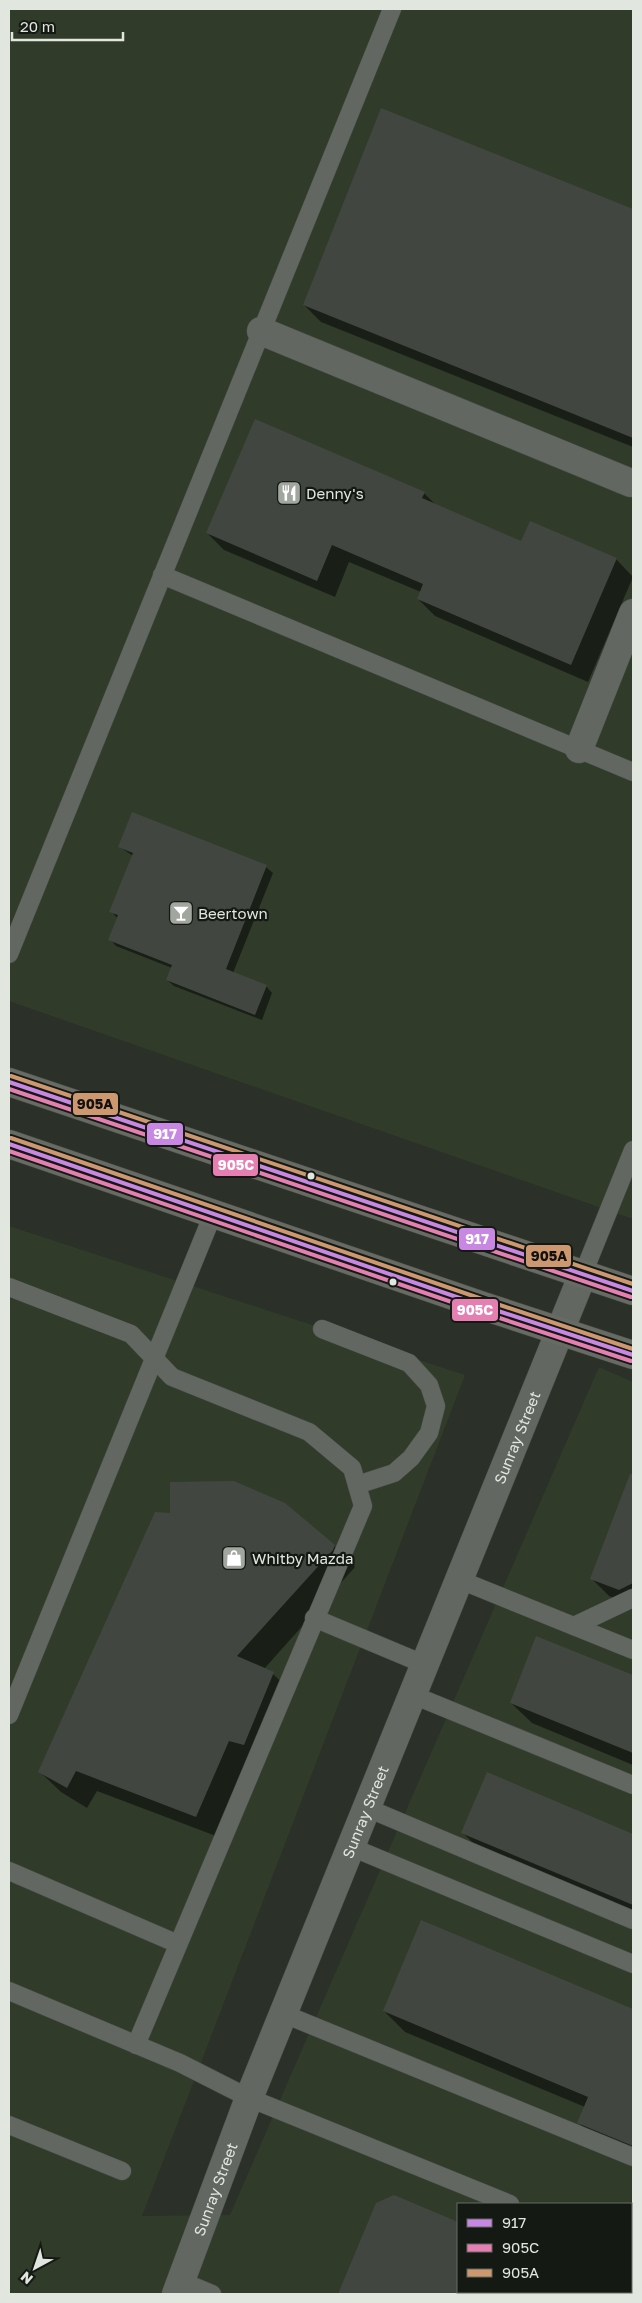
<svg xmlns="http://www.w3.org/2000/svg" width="642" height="2303" viewBox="0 0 642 2303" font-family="'Golos Text',sans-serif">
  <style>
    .built { fill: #303b2a; fill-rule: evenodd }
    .shadow { fill: #0007 }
    .building { fill: #424640 }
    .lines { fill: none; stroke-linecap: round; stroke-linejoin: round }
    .lane-casing { stroke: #494d47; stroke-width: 19 }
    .street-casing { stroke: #494d47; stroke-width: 29 }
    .secondary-casing { stroke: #494d47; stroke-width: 29 }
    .lane { stroke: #636761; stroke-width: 18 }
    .street { stroke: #636761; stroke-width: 28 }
    .secondary { stroke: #686a64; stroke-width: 28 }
    .bus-1-casing { stroke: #151913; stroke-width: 8 }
    .bus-2-casing { stroke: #151913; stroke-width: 8 }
    .bus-3-casing { stroke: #151913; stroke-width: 8 }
    .bus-1 { stroke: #c787e3; stroke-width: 4 }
    .bus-2 { stroke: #e57fb2; stroke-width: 4 }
    .bus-3 { stroke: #cd976f; stroke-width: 4 }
    .bus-dot { fill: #e1e7de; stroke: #151913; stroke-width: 2 }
    .labels { text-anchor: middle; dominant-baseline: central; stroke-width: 4.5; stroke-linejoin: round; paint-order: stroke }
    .poi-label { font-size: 15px; fill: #e1e7de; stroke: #151913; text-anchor: start }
    .street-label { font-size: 15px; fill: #e1e7de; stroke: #151913 }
    .line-badge { stroke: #151913; stroke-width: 2 }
    .badge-label { font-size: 14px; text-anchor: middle; font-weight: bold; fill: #fff }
    .pale-badge-label { font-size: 14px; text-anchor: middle; font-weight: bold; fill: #111 }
  </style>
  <rect width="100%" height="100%" fill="#2b3028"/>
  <g class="built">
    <path d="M9,9h624v1210l-624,-218z"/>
    <path d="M9,1226l456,149 -323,841 88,-1 369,-848 34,15v912h-624zM458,2204h173v88h-173z"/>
  </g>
  <g class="shadow">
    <path d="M382,110l251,100v237l-312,-125 -17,-17z"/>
    <path d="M424,493l12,12 86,37 94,17 17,18 -45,105 -153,-66 -17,-17 3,-7 -72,-30 -14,35 -111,-47 -17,-17z"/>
    <path d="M120,847l146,20 7,6 -40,100 33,13 6,7 -10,27 -88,-34 -7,-6 5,-12 -56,-22 -6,-7 7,-21 -6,-7 22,-55z"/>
    <path d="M633,1499v106l-24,-9 -17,-17 28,-73z"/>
    <path d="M334,1546l21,21 -91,102 9,5 21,20 -30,70 -14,-3 -34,75 -119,-45 -10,17 -26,-16 -21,-20z"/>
    <path d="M537,1638l96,39v88l-101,-42 -21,-20z"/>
    <path d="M487,1774l146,61v81l-150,-63 -20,-20z"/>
    <path d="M421,1922l212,88v147l-34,-14 -21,-21 7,-15 -180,-75 -21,-21z"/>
    <path d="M394,2196l64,27v69h166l6,2h-287l-1,-8z"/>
  </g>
  <g class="building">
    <path d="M381,108l252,101v229l-330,-133z"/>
    <path d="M255,419l170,73 -3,6 99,43 9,-20 87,37 -46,107 -154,-66 6,-15 -91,-39 -15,36 -111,-48z"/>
    <path d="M132,812l135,53 -41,104 41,16 -12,30 -89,-35 6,-15 -64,-25 10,-25 -9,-3 24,-59 -15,-6z"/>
    <path d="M630,1474h3v109l-14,7 -29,-11z"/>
    <path d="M234,1481l51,22 50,42 -2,5 -96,106 37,16 -30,73 -15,-4 -33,76 -120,-46 -9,17 -29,-16 117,-260 15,1v-31z"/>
    <path d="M536,1636l97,39v78l-123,-50z"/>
    <path d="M487,1772l146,62v71l-172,-72z"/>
    <path d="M421,1920l212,89v137l-56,-23 11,-26 -205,-86z"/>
    <path d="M394,2195l64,27v72h-120l38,-91z"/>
  </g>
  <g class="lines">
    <defs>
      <g id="lane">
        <path d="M162,575l471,197"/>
        <path d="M9,954l383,-945"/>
        <path d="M583,1274l50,-124"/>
        <path d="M9,1287l122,47 41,43 137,55 43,36 11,38 -227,539"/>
        <path d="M322,1329l87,34 20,22 7,21 -7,27 -18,25 -17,15 -37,12"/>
        <path d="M460,1580l173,70"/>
        <path d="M314,1618l112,47"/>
        <path d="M574,1626l59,-28"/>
        <path d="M413,1695l220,90"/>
        <path d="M9,1715l204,-501"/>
        <path d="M367,1808l266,112"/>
        <path d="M351,1847l282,117"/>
        <path d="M9,1871l169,73"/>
        <path d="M9,1991l171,72 69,35 261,106"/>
        <path d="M284,2014l349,143"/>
        <path d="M9,2125l113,46"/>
        <path d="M631,2253l2,1"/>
        <path d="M181,2281l31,13"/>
      </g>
      <g id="street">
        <path d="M261,331l370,152"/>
        <path d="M579,749l54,-136"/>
        <path id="s1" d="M176,2294l73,-196 334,-824"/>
      </g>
      <g id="secondary">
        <path d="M9,1082l624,209"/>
        <path d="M9,1144l474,162 150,49"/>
      </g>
    </defs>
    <use href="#lane" class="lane-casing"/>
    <use href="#street" class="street-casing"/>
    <use href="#secondary" class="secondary-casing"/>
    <use href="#lane" class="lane"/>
    <use href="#street" class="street"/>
    <use href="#secondary" class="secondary"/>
    <defs>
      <g id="bus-1">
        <path d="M9,1082l624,209"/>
        <path d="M9,1144l474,162 150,49"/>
      </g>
      <g id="bus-2">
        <path d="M9,1089l622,208"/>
        <path d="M9,1151l472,161 150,49"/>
      </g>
      <g id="bus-3">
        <path d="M11,1076l622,208"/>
        <path d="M11,1138l474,162 148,49"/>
      </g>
    </defs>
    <use href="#bus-1" class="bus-1-casing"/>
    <use href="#bus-2" class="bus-2-casing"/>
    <use href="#bus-3" class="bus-3-casing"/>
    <use href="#bus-1" class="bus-1"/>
    <use href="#bus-2" class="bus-2"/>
    <use href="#bus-3" class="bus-3"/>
  </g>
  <defs>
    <symbol id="restaurant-square" viewBox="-11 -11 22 22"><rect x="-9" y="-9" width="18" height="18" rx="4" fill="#a1a79e" stroke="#151913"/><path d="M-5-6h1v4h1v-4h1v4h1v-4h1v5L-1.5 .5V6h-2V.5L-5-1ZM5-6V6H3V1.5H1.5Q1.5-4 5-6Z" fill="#fff"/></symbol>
    <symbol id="bar-square" viewBox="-11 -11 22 22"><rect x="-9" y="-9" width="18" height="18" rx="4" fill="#a1a79e" stroke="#151913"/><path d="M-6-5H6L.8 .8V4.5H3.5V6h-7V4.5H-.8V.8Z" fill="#fff"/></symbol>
    <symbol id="shop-square" viewBox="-11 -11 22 22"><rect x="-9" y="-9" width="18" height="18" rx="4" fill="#a1a79e" stroke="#151913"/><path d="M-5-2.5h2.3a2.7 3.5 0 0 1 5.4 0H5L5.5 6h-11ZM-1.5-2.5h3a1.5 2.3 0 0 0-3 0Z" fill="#fff"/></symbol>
  </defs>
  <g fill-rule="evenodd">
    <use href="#restaurant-square" x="275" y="479" width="28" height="28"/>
    <use href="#bar-square" x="167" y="899" width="28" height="28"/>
    <use href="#shop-square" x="220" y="1544" width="28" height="28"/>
  </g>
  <g class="bus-dot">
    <circle cx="311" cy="1176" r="4.5"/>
    <circle cx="393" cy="1282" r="4.5"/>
  </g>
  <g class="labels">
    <g class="poi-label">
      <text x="306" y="493">Denny's</text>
      <text x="198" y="913">Beertown</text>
      <text x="252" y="1558">Whitby Mazda</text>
    </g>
    <g class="street-label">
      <text stroke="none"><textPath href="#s1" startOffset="922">Sunray Street</textPath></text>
      <text stroke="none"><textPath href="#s1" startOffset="518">Sunray Street</textPath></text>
      <text stroke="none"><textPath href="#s1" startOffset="112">Sunray Street</textPath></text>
    </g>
  </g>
  <g class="line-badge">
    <rect x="72" y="1092" width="47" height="24" rx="5" fill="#cd976f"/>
    <rect x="146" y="1122" width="38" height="24" rx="5" fill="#c787e3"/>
    <rect x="212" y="1153" width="47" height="24" rx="5" fill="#e57fb2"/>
    <rect x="458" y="1227" width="38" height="24" rx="5" fill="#c787e3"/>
    <rect x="525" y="1244" width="47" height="24" rx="5" fill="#cd976f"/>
    <rect x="451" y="1298" width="48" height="24" rx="5" fill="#e57fb2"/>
  </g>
  <g class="badge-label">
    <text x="165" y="1139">917</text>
    <text x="236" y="1170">905C</text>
    <text x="477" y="1244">917</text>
    <text x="475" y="1315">905C</text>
  </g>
  <g class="pale-badge-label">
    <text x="95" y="1109">905A</text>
    <text x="549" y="1261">905A</text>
  </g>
  <rect width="642" height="2303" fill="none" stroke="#e1e7de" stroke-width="20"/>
  <rect x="457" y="2203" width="175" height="90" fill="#151913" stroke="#676b64"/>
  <rect x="467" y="2219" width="25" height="8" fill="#c787e3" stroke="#676b64"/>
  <text x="502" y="2228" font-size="15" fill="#e1e7de">917</text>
  <rect x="467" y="2244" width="25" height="8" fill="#e57fb2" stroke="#676b64"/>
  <text x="502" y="2253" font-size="15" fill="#e1e7de">905C</text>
  <rect x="467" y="2269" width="25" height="8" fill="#cd976f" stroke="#676b64"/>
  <text x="502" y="2278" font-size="15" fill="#e1e7de">905A</text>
  <g transform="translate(35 2268) rotate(220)" stroke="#151913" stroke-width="4" paint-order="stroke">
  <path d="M0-4L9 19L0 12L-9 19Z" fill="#e1e7de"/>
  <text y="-8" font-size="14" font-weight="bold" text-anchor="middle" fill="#e1e7de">N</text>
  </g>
  <path d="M12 32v8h111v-8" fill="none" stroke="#e1e7de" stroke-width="2.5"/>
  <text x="20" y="32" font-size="15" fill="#e1e7de" stroke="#151913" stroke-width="4" paint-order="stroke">20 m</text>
</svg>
